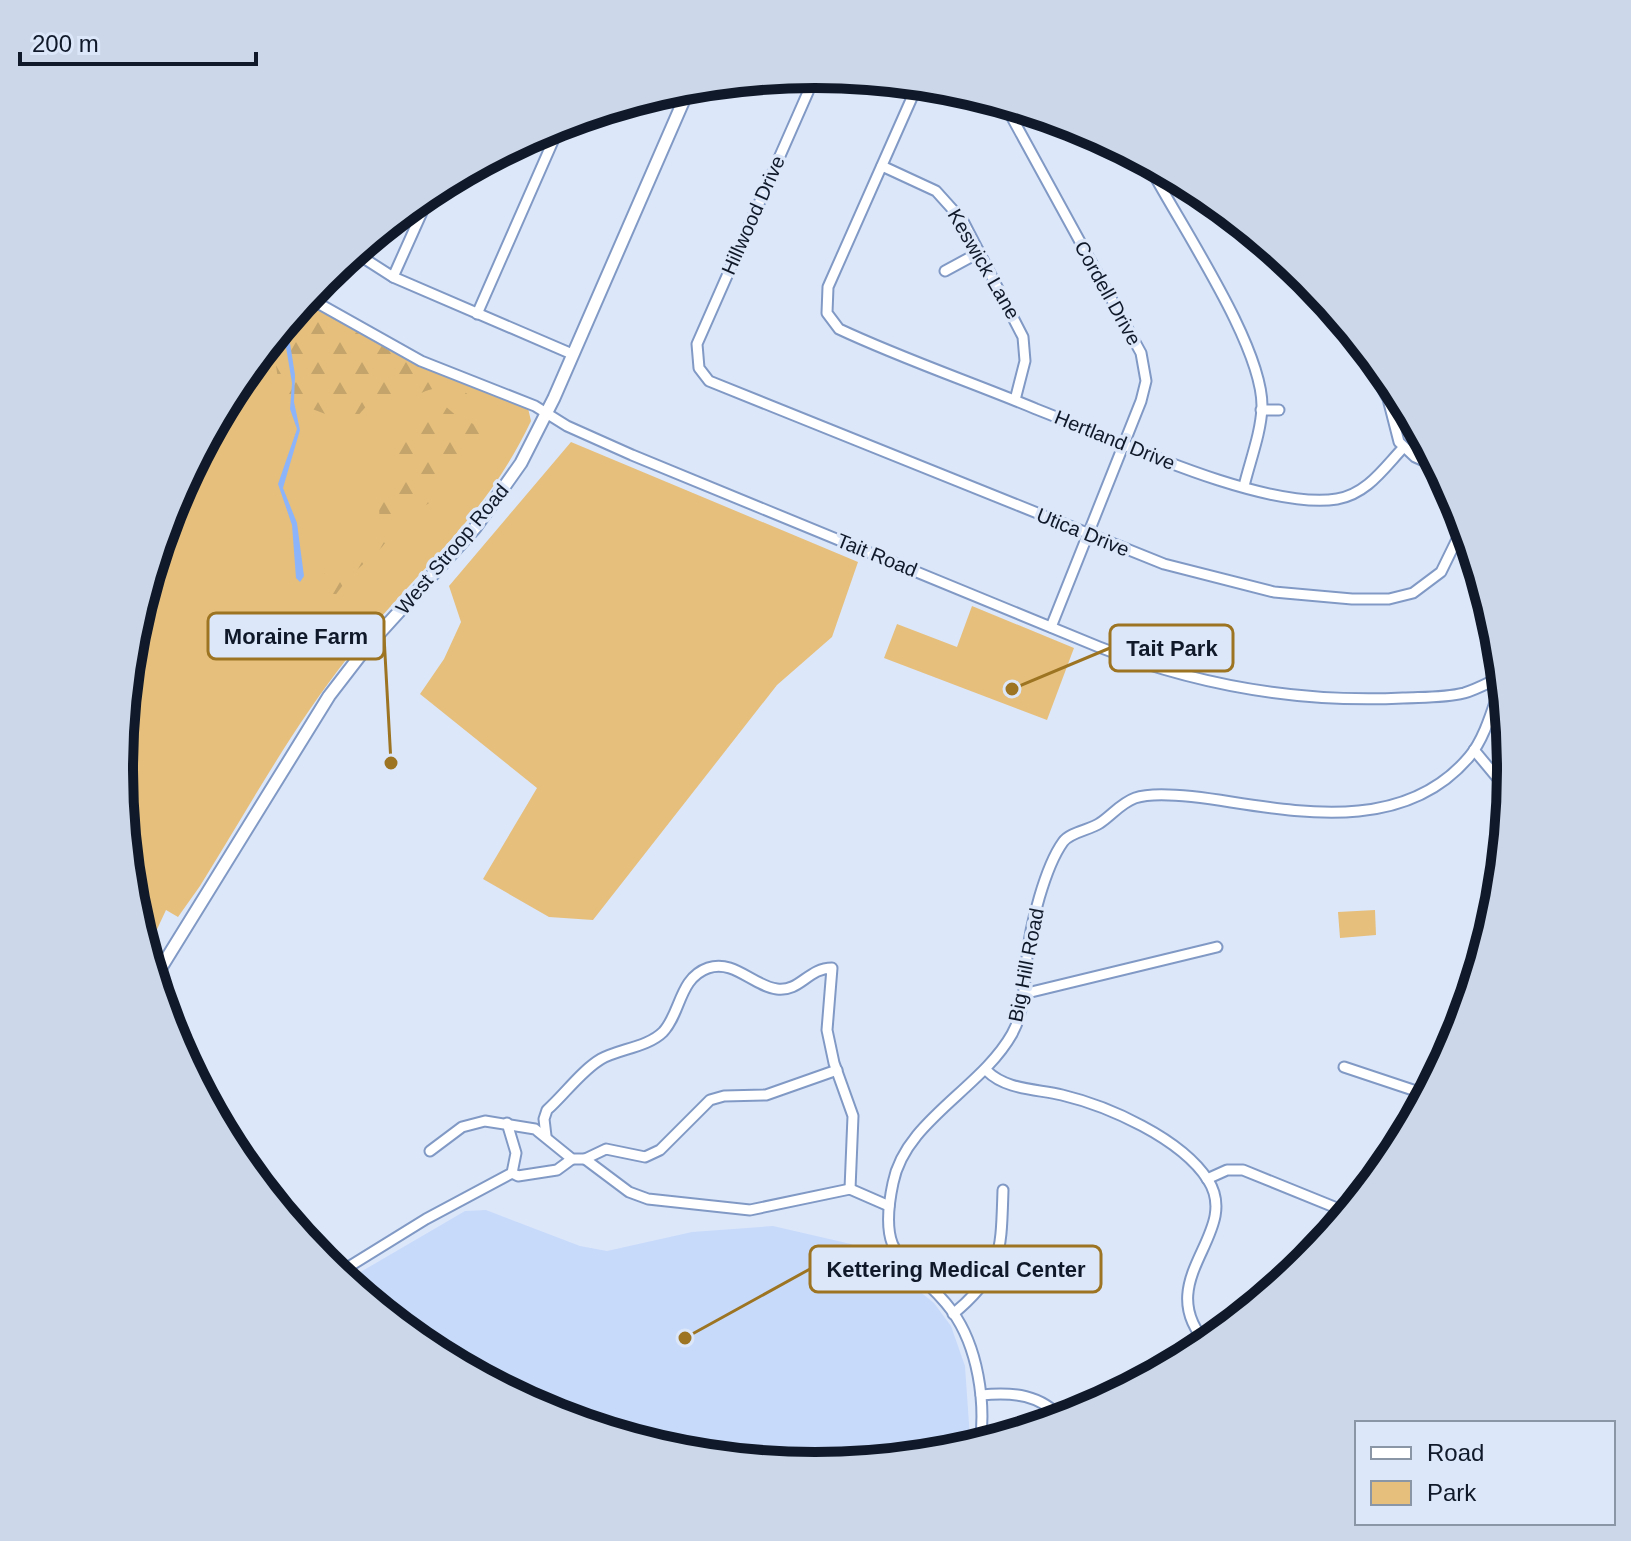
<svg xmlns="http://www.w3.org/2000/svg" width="1631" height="1541" viewBox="0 0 1631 1541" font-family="Helvetica,sans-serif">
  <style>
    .built { fill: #c8dafa }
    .green { fill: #e6bf7c }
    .forest { fill: url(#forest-firs) }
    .water { fill: #8cb4fa }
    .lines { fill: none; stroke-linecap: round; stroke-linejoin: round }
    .minor-casing { stroke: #819ac5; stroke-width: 13 }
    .major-casing { stroke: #819ac5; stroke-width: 15 }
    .minor { stroke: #fff; stroke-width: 9 }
    .major { stroke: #fff; stroke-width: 11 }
    .labels { text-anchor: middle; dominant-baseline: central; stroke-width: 7; stroke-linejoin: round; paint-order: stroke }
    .street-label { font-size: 20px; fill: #0f1929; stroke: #dce7fa }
    .rim { fill: none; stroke: #0f1929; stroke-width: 10 }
    .leader { fill: none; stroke: #9c7422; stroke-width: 3 }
    .callout-dot { fill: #9c7422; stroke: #dce7fa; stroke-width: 3 }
    .callout { fill: #dce7fa; stroke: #9c7422; stroke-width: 3 }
    .callout-label { font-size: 22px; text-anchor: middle; font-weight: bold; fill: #0f1929 }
  </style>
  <defs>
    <pattern id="forest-firs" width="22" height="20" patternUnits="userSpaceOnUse" patternTransform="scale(2)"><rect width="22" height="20" fill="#e6bf7c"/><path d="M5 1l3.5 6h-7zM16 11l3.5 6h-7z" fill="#c4a46b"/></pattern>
  </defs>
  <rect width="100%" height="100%" fill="#dce7fa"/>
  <path class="built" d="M486,1210l94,36 27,5 85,-19 81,-6 78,18 45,28 38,31 17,23 14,40 5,72 -3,11 -16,5 -136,13 -136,-13 -130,-40 -121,-65 -83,-68 120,-70z"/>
  <g class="green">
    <path d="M305,300l97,56 126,52 3,13c-48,101 -116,150 -182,235 -57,72 -101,153 -149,230l-22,31 -12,-7 -20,43c-43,-143 -30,-311 26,-449 16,-40 41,-82 63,-118 19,-31 47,-58 70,-86z"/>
    <path d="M571,442l287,120 -26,75 -55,48 -184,235 -44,-3 -66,-38 54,-91 -117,-94 24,-35 17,-37 -12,-36z"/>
    <path d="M972,606l102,42 -27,72 -163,-62 13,-34 60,23z"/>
    <path d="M1375,910l1,25 -36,3 -2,-26z"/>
  </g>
  <g class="forest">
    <path d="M303,303l120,66 4,12 28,3 16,13 -1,9 -5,3 -11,-19c-13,-5 -32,0 -42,9l-40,1 -19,21 -12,-1 -34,-13 -25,-1 -8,-54 -8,-5z"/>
    <path d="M444,405l15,13 24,10 -9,20 -40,52 -30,19 -22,28 -33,30 -21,28 -5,-21 3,-17 24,-11 30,-30 -1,-19c30,-34 14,-25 6,-57l32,-14 9,-19z"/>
  </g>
  <path class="water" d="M287,324l8,51 -1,27 6,28 -17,58 14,35 7,53 -4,6 -4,-4 -4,-53 -14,-41 19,-55 -7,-20 2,-26 -9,-54z"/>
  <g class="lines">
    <defs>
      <g id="minor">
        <path d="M816,74l-119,270 2,24 10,13 455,183 110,28 78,7h37l24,-6 28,-21 24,-49"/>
        <path d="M918,84l-90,203 -1,26 12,16c64,30 132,53 197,80 73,28 227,102 301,90 30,-5 47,-31 66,-51"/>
        <path d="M1004,103l137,250 5,28 -5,20 -90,226"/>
        <path d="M1147,162c31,60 116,183 115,245 -1,26 -12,54 -18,79"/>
        <path d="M882,166l54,25 27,30 60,116 2,24 -10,39"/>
        <path d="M354,252l39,25 179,77"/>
        <path d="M945,271l35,-19"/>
        <path d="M393,277l39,-87"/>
        <path d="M307,297l114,64 114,45 32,20 65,29 467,192c97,38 200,56 304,51 20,-1 41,0 61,-5 14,-4 25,-11 39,-17"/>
        <path d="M477,314l84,-191"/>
        <path d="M1350,329l38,70 11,43 16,15 25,11"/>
        <path d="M1261,410h18"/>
        <path d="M1474,750l36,43"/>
        <path d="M1023,994l194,-47"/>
        <path d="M1344,1067l84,28"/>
        <path d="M987,1071c19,19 50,18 75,24 46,11 119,43 146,85 35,54 -60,100 0,165"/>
        <path d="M546,1136l-2,-17 3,-9c17,-15 35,-40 54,-51 18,-10 47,-12 62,-27 18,-19 16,-54 45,-64 26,-9 45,18 69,21 23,3 31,-21 55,-21l-5,62 7,33 19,53 -3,73"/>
        <path d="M430,1151l32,-24 23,-6 50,8 37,30h13l21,-10 39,8 15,-7 50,-50 14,-4 42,-1 71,-25"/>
        <path d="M585,1159l44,33 19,7 102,11 100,-21 39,17"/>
        <path d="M512,1173l6,3 39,-6 15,-11"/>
        <path d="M1207,1179l20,-9h16l106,43"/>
        <path d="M337,1274l89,-55 86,-46 4,-20 -9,-30"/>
        <path d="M953,1314c50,-41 48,-64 50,-124"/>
        <path d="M981,1395c32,-3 60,-1 82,25"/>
        <path d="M980,1445c6,-43 -2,-98 -28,-134 -39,-53 -77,-44 -59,-128 12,-62 88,-94 119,-149 13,-23 12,-52 15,-77 3,-31 18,-90 36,-115 7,-10 27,-12 37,-19 12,-8 21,-20 35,-25 22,-8 72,0 96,4 83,13 178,26 238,-45 17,-20 25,-54 34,-78"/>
      </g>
      <path id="major" d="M154,979l175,-283 37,-48 109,-120 46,-65 33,-65 136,-312"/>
    </defs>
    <use href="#minor" class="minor-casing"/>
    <use href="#major" class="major-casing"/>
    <use href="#minor" class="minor"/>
    <use href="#major" class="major"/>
  </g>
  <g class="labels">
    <g class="street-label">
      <text transform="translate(753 215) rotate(-66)">Hillwood Drive</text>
      <text transform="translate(984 264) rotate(60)">Keswick Lane</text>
      <text transform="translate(1108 293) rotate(61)">Cordell Drive</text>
      <text transform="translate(1115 440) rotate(22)">Hertland Drive</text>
      <text transform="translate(1083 532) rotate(22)">Utica Drive</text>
      <text transform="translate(452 549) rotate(-50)">West Stroop Road</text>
      <text transform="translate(877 555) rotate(22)">Tait Road</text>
      <text transform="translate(1026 965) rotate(-79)">Big Hill Road</text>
    </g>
  </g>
  <path d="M0 0H1631V1541H0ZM133 770a682 682 0 1 1 1364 0a682 682 0 1 1-1364 0Z" fill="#ccd7e9" fill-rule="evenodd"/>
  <path class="rim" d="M133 770a682 682 0 1 1 1364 0a682 682 0 1 1-1364 0Z"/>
  <path class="leader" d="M391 763L384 636M1012 689L1110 648M685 1338L810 1269"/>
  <g class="callout-dot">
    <circle cx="391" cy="763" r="8"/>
    <circle cx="1012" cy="689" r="8"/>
    <circle cx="685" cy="1338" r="8"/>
  </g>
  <g class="callout">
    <rect x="208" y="613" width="176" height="46" rx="8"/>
    <rect x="1110" y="625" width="123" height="46" rx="8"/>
    <rect x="810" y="1246" width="291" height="46" rx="8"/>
  </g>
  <g class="callout-label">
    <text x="296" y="644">Moraine Farm</text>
    <text x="1172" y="656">Tait Park</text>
    <text x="956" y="1277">Kettering Medical Center</text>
  </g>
  <rect x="1355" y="1421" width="260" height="104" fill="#dce7fa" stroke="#8a95a6" stroke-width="2"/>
  <rect x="1371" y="1447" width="40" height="12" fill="#ffffff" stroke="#8a95a6" stroke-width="2"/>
  <text x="1427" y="1461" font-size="24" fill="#0f1929">Road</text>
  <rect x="1371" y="1481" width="40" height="24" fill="#e6bf7c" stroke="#8a95a6" stroke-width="2"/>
  <text x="1427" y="1501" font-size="24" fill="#0f1929">Park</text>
  <path d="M20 52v12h236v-12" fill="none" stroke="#0f1929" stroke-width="4"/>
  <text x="32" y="52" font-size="24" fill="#0f1929" stroke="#dce7fa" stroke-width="6" paint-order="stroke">200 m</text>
</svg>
